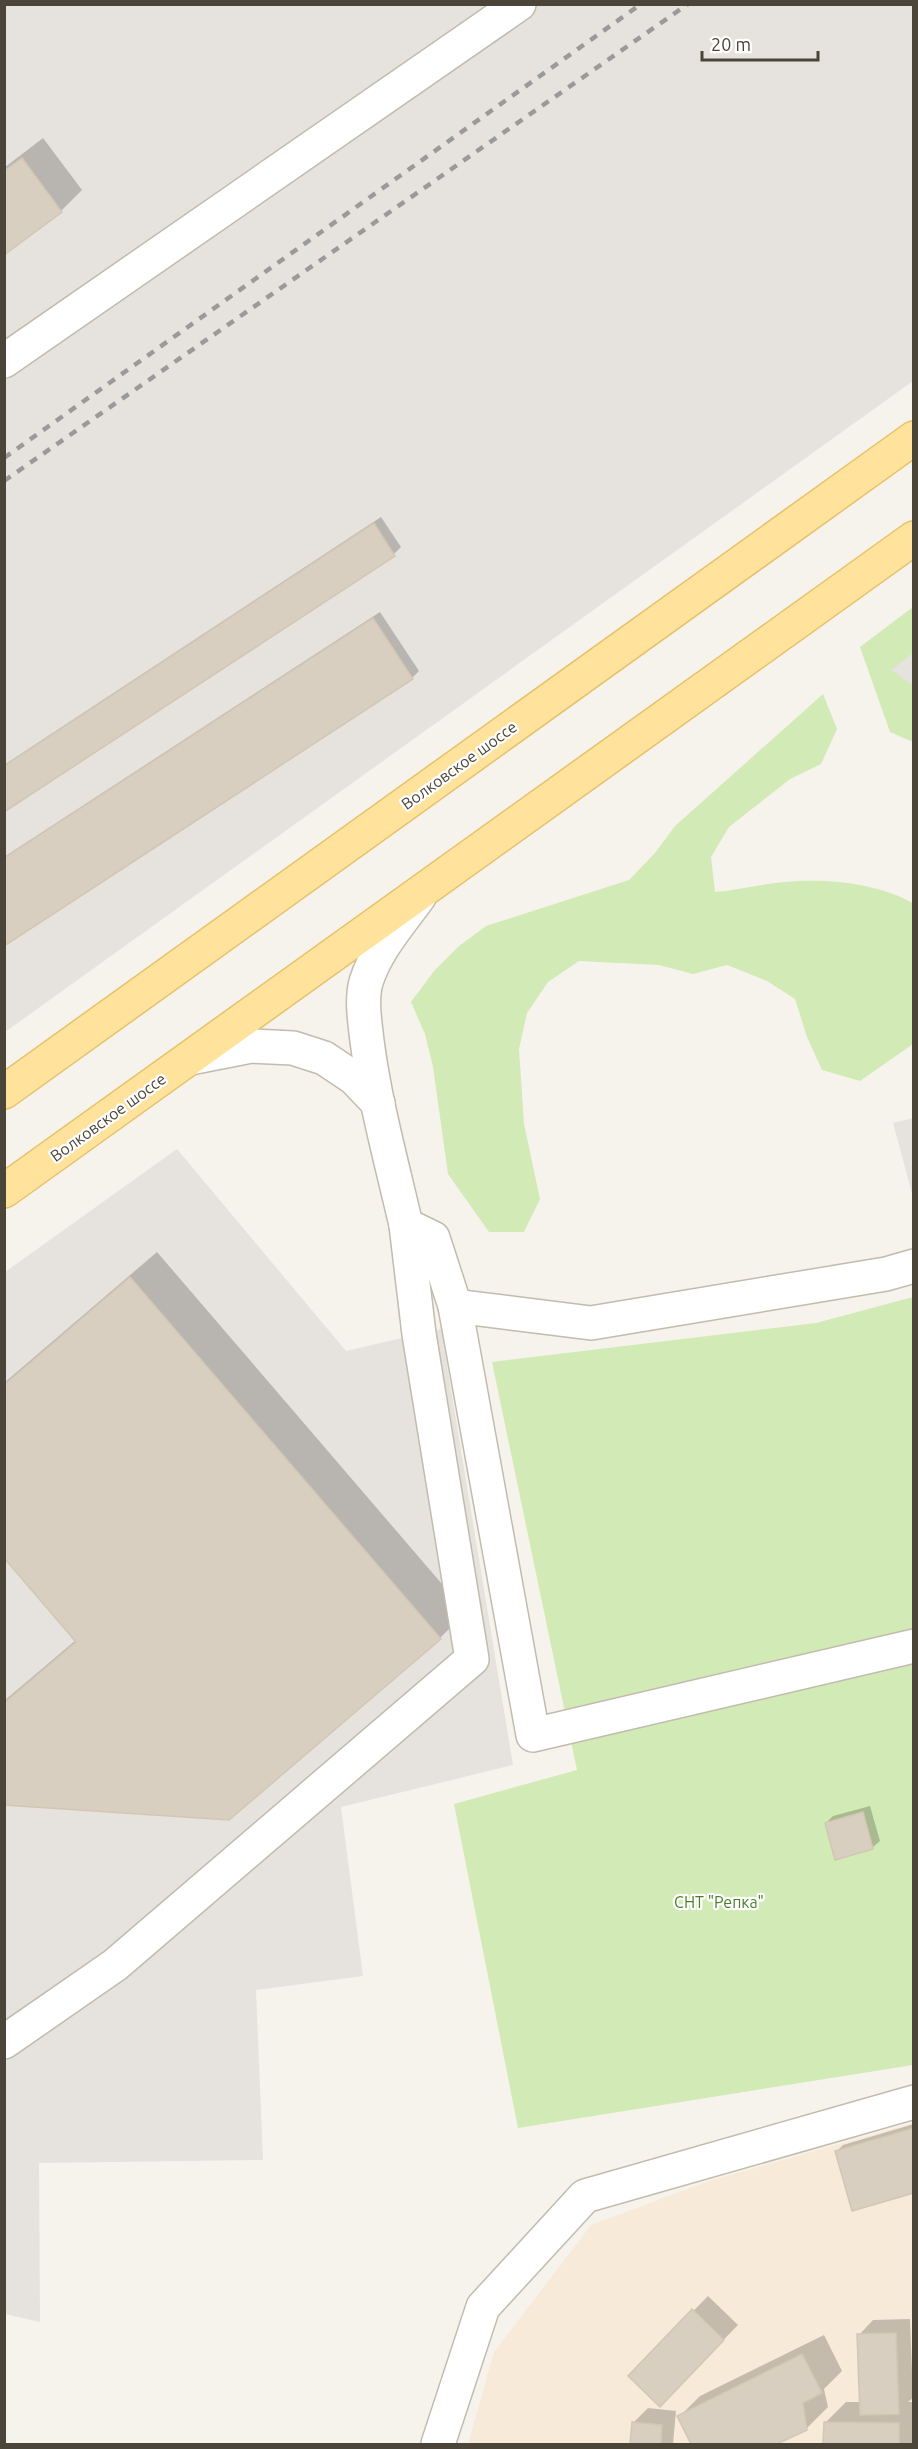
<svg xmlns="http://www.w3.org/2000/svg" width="918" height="2449" viewBox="0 0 918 2449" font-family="Ubuntu,sans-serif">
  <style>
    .commercial { fill: #f7ead8 }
    .industrial { fill: #e6e2dd }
    .green { fill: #d2eab5 }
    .parking { fill: #e5e3e0 }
    .shadow { fill: #0003 }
    .building { fill: #d8cfc1; stroke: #d3c7b4; stroke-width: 1.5 }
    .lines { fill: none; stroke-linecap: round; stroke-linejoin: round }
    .minor-casing { stroke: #c2bbae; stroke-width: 36 }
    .major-casing { stroke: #e6c16a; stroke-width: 36 }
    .minor { stroke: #fff; stroke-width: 33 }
    .major { stroke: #ffe39c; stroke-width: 33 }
    .rail { stroke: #9a9a9a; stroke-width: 4.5; stroke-dasharray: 8 8; stroke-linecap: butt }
    .labels { text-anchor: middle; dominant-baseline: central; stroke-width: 4.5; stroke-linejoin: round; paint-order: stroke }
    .street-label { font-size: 16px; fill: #4b4439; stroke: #fff }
    .park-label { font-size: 16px; fill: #4a7f2a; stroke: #fff }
  </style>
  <rect width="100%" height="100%" fill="#f6f3ec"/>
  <path class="commercial" d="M913,2123v321h-445l26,-92 97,-127 118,-44z"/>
  <g class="industrial">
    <path d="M5,5h908v376l-908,651z"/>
    <path d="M913,1118h1l-1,79 -20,-74z"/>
    <path d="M177,1149l169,202 95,-22 72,436 -172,42 22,169 -107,14 7,170 -224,3 1,159 -35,-8v-1042z"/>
  </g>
  <g class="green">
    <path d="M913,607v135l-23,-10 -30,-85z"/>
    <path d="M823,694l14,35 -16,35 -31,15 -61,48 -18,30 4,35c23,-2 47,-8 70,-10 42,-4 91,1 128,21v141l-53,37 -38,-11 -15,-33 -12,-38 -28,-18 -40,-16 -34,9 -34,-9 -80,-4 -31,21 -21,31 -8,36 5,75 16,75 -16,33h-35l-41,-58 -15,-107 -8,-33 -14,-32 23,-31 25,-25 27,-20 143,-46 26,-27 20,-27z"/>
    <path d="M913,1297v768l-395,63 -64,-324 123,-34 -85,-408 324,-39z"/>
  </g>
  <path class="parking" d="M913,653v29l-2,2 -20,-14z"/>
  <g class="shadow">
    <path d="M43,138l39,52 -21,21 -57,42v-85z"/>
    <path d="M381,517l20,30 -7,7 -390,257v-46z"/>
    <path d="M380,612l39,59 -7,7 -408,266v-87z"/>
    <path d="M157,1252l309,360 -26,26 -436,165v-102l72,-61 -72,-84v-173z"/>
    <path d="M870,1806l10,35 -8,7 -46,-25 7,-7z"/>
    <path d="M914,2124v67l-78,-39 7,-7z"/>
    <path d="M708,2296l30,29 -78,80 -30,-29z"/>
    <path d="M910,2319l3,79 -5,4h6v42h-89v-21l21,-21h15l-2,-67 14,-15z"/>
    <path d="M824,2335l18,36 -18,18 4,18 -21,21 -33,16h-30l-1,-2 -6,2h-44l-14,-27 21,-21z"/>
    <path d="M648,2408l28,3 -3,33h-41l1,-21z"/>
  </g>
  <g class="building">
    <path d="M22,158l40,54 -58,43v-84z"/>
    <path d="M374,523l21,33 -391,256v-46z"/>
    <path d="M373,618l40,61 -409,267v-88z"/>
    <path d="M130,1277l311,362 -212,181 -225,-15v-102l72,-61 -72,-84v-173z"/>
    <path d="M863,1812l10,37 -38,11 -10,-37z"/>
    <path d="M914,2128v65l-62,18 -17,-60z"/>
    <path d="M692,2309l32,31 -64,67 -32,-31z"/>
    <path d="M896,2333l3,81 -39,1 -3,-81z"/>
    <path d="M802,2354l20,39 -19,10 4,27 -30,14h-86l-14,-28z"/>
    <path d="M632,2422l30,3 -1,19h-31z"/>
    <path d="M824,2422l75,1v21h-76z"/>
  </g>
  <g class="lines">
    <defs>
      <g id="minor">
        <path d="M4,361l515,-357"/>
        <path d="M419,897c-19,26 -43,53 -53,85 -5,18 -1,41 1,59 8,62 25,123 39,184l27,13 22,68 78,429 381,-89"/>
        <path d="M190,1058l61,-12 42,2 31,10 30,20 24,25"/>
        <path d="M455,1306l136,17 295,-49 28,-8"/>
        <path d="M4,2042l111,-77 357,-306 -53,-325 -13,-109"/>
        <path d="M438,2444l45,-137 102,-111 329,-94"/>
      </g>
      <g id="major">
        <path d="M4,1092l910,-654"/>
        <path d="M4,1191l910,-653"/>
      </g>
    </defs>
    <use href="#minor" class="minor-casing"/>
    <use href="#major" class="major-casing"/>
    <use href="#minor" class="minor"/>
    <use href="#major" class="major"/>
    <g class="rail">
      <path d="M4,458l637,-454"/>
      <path d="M4,481l684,-477"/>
    </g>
  </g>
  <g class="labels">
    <g class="street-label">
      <text transform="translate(459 765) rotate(-36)">Волковское шоссе</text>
      <text transform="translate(108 1117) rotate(-36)">Волковское шоссе</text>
    </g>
    <g class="park-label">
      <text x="719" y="1902">СНТ "Репка"</text>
    </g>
  </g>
  <rect width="918" height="2449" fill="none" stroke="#4b4439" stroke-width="12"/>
  <path d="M702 51v9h116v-9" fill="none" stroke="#4b4439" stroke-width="3"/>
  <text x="711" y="51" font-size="18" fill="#4b4439" stroke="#ffffff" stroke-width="4.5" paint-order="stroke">20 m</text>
</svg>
